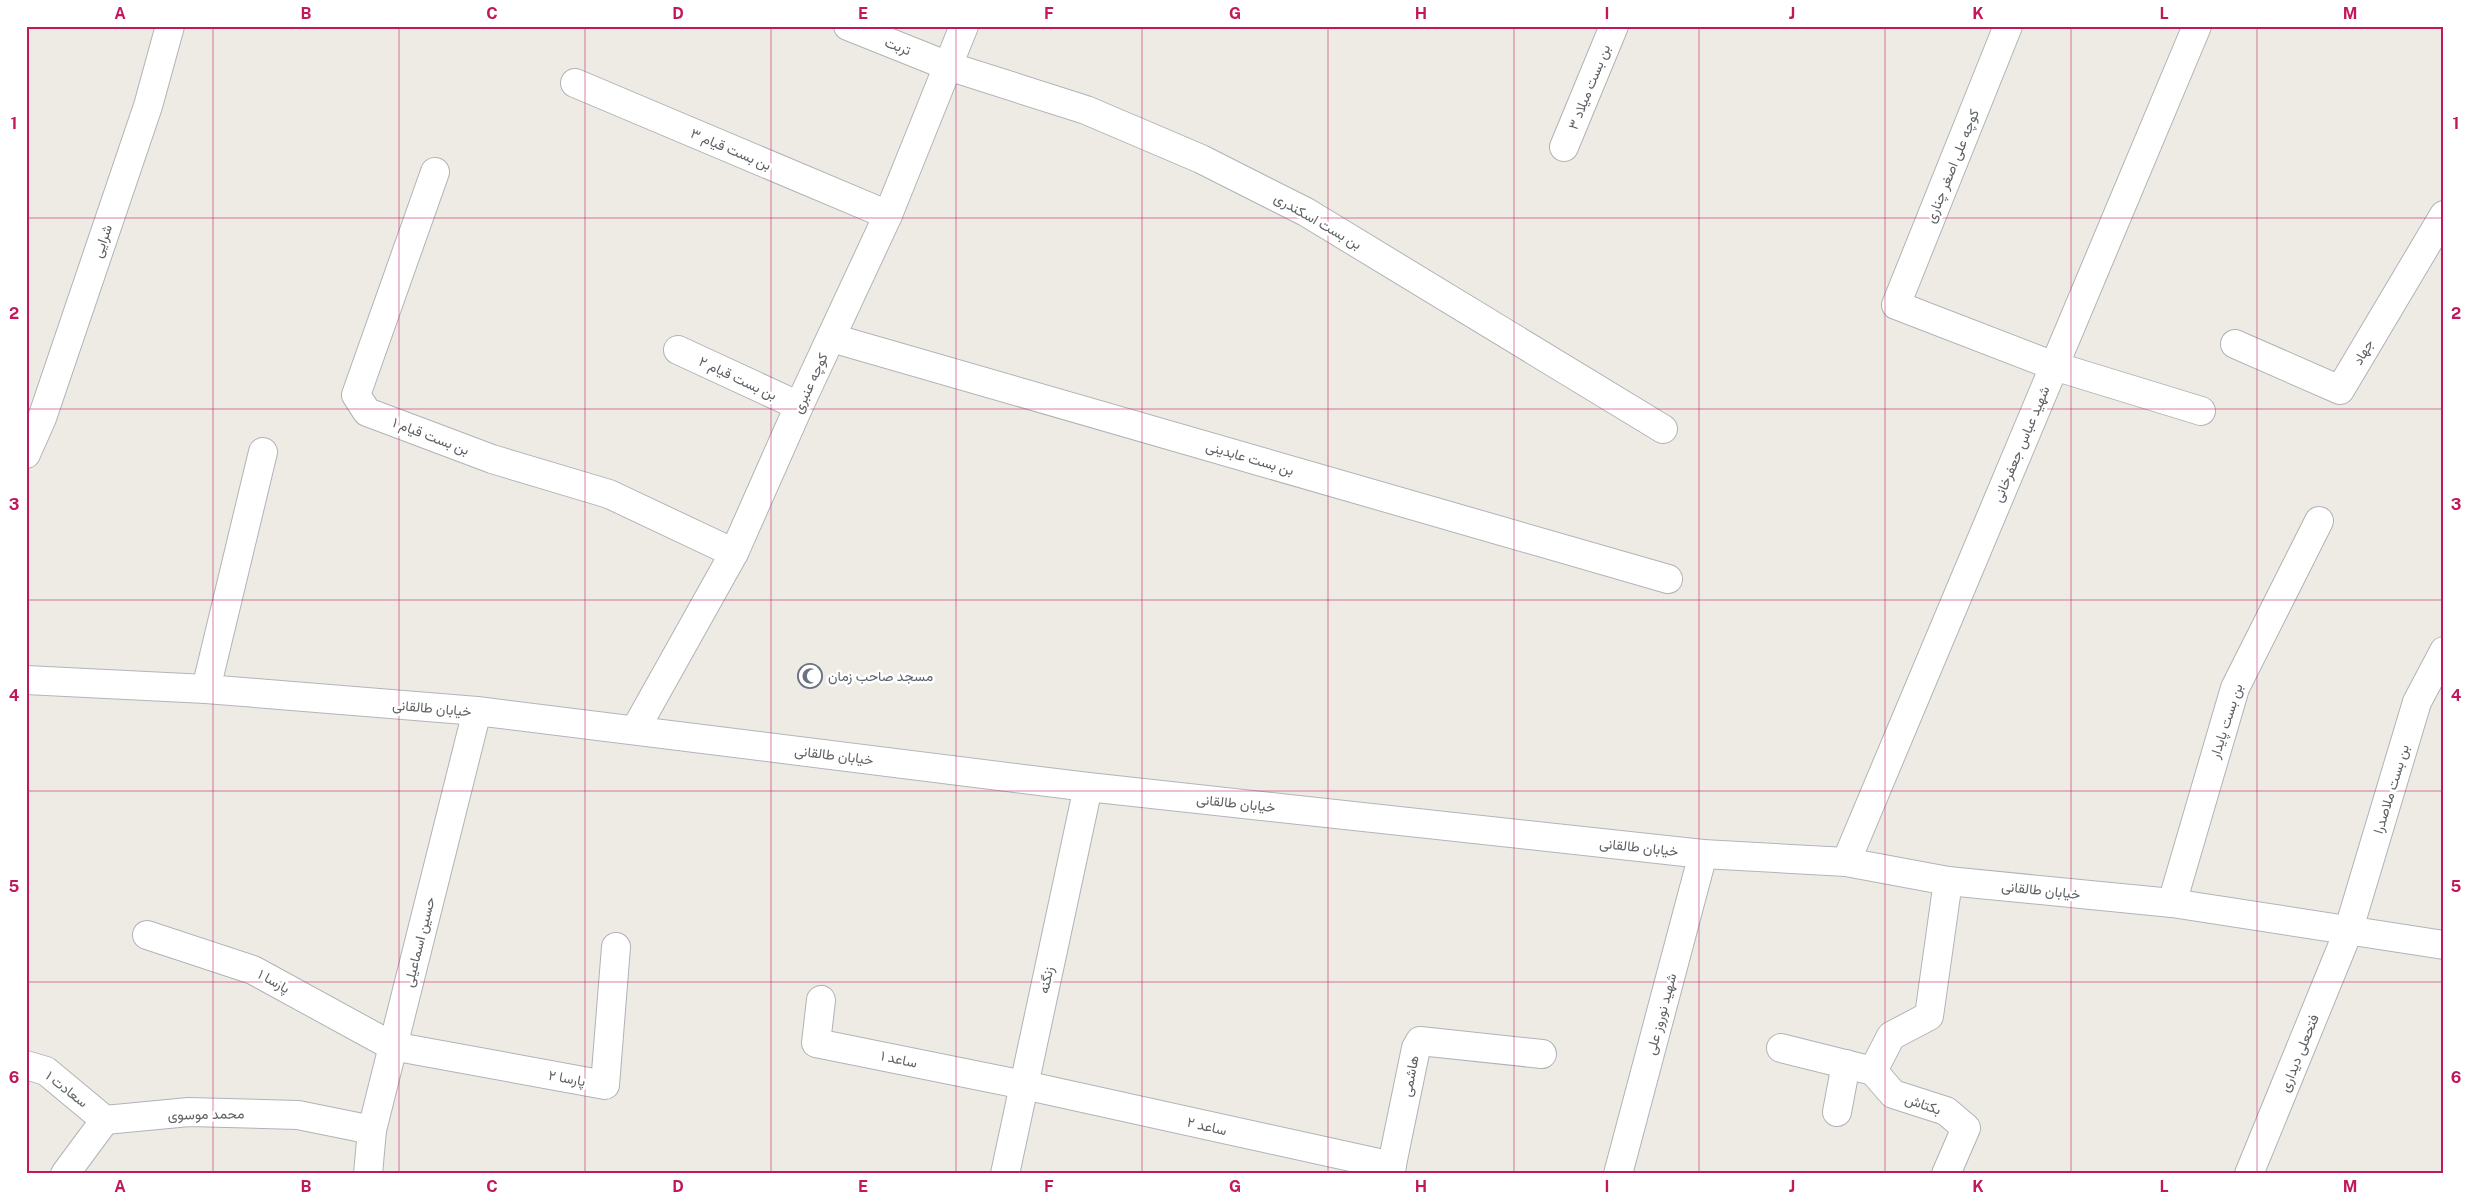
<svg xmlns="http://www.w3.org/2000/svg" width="2470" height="1200" viewBox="0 0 2470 1200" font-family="'Public Sans',Vazirmatn,sans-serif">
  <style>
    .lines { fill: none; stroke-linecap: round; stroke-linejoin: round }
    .minor-casing { stroke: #b0b3b6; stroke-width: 30 }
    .tertiary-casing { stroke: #b0b3b6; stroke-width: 30 }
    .secondary-casing { stroke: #b1b5b8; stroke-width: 30 }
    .minor { stroke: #fff; stroke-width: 28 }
    .tertiary { stroke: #fff; stroke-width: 28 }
    .secondary { stroke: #fff; stroke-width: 28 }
    .grid { fill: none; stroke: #c2185b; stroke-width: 1; stroke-opacity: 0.55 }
    .labels { text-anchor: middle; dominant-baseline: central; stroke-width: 5; stroke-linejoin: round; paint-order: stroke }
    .street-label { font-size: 14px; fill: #5d6164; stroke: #fff }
    .worship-label { font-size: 14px; fill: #5b616d; stroke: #fff; text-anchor: start }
    .neatline { fill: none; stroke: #c2185b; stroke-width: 2 }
    .grid-label { font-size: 16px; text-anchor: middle; font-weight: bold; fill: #c2185b }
  </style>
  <rect width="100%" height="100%" fill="#eeebe5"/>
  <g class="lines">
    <defs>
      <g id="minor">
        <path d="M848,26l100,40 138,44 115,49 105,53 357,217"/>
        <path d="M2008,26l-112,279 158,61 147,45"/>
        <path d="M575,83l313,132"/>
        <path d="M1564,147l50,-121"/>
        <path d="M435,172l-79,223 11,17 125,47 117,35 125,59"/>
        <path d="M832,338l836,241"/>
        <path d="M2235,344l105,46 104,-175"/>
        <path d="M678,350l121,56"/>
        <path d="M26,454l16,-36 106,-312 22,-80"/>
        <path d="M206,689l57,-237"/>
        <path d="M1846,862l351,-836"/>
        <path d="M2172,903l63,-215 84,-167"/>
        <path d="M147,935l106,35 139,76 213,39 11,-138"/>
        <path d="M821,1000l-5,43 208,42 368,81"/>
        <path d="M1781,1048l92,23"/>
        <path d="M26,1065l20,6 59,49"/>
        <path d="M1837,1112l9,-48"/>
        <path d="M65,1174l40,-54 84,-8 109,3 74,15"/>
        <path d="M368,1174l4,-44 105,-419"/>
        <path d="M1005,1174l83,-387"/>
        <path d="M1390,1174l26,-126 4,-7 122,13"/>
        <path d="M1618,1174l85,-320"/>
        <path d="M1946,1174l20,-46 -20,-17 -53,-17 -20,-23 18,-35 38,-20 19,-135"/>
        <path d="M2249,1174l99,-242 69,-230 27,-51"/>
      </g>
      <path id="tertiary" d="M635,730l99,-177 65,-147 89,-191 76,-189"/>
      <path id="secondary" d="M26,680l180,9 271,22 611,76 615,67 143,8 102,19 224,22 272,42"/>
    </defs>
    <use href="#minor" class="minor-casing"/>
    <use href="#tertiary" class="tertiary-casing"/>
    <use href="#secondary" class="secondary-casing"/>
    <use href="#minor" class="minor"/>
    <use href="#tertiary" class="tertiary"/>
    <use href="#secondary" class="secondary"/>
  </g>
  <path class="grid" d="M213,26v1148M399,26v1148M585,26v1148M771,26v1148M956,26v1148M1142,26v1148M1328,26v1148M1514,26v1148M1699,26v1148M1885,26v1148M2071,26v1148M2257,26v1148M26,218h2418M26,409h2418M26,600h2418M26,791h2418M26,982h2418"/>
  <defs>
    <symbol id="mosque-ring" viewBox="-11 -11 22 22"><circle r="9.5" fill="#fff" stroke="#6b7280" stroke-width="1.5"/><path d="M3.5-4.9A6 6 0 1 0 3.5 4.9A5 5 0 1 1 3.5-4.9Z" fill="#6b7280"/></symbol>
  </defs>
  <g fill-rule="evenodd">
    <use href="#mosque-ring" x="796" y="662" width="28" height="28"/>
  </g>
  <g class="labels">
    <g class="street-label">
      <text transform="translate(898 46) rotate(21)">تربت</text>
      <text transform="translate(1589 87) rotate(-68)">بن بست میلاد ۳</text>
      <text transform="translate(731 149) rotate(23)">بن بست قیام ۳</text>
      <text transform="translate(1952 166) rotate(-68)">کوچه علی اصغر چناری</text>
      <text transform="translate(1318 221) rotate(30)">بن بست اسکندری</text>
      <text transform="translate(102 241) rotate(-71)">شرایی</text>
      <text transform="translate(2363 352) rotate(-60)">جهاد</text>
      <text transform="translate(738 378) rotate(25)">بن بست قیام ۲</text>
      <text transform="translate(810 383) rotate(-65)">کوچه عنبری</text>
      <text transform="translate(431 436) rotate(21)">بن بست قیام ۱</text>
      <text transform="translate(2021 444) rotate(-67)">شهید عباس جعفرخانی</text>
      <text transform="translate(1250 458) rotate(16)">بن بست عابدینی</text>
      <text transform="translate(432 708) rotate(5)">خیابان طالقانی</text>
      <text transform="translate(2226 721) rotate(-72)">بن بست پایدار</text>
      <text transform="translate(834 755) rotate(7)">خیابان طالقانی</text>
      <text transform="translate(2391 789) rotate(-73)">بن بست ملاصدرا</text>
      <text transform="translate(1236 803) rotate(6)">خیابان طالقانی</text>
      <text transform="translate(1639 847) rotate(6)">خیابان طالقانی</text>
      <text transform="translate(2041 890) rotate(6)">خیابان طالقانی</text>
      <text transform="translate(419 942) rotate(-76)">حسین اسماعیلی</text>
      <text transform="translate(1046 980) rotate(-78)">زنگنه</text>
      <text transform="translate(274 981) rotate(29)">پارسا ۱</text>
      <text transform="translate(1661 1014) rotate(-75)">شهید نوروز علی</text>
      <text transform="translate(2299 1053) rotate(-68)">فتحعلی دیداری</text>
      <text transform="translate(899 1059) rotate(12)">ساعد ۱</text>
      <text transform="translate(1410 1076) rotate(-79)">هاشمی</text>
      <text transform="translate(567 1078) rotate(10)">پارسا ۲</text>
      <text transform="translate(67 1089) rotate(38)">سعادت ۱</text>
      <text transform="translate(1923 1104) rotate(19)">بکتاش</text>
      <text transform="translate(206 1114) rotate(-1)">محمد موسوی</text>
      <text transform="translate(1207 1126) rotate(13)">ساعد ۲</text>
    </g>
    <g class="worship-label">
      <text x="828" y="676">مسجد صاحب زمان</text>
    </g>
  </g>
  <rect width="2470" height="1200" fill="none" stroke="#ffffff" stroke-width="55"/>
  <rect x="28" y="28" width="2414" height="1144" class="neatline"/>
  <g class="grid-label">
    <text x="120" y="19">A</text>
    <text x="306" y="19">B</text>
    <text x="492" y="19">C</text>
    <text x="678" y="19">D</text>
    <text x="863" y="19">E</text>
    <text x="1049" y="19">F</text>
    <text x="1235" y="19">G</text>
    <text x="1421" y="19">H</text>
    <text x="1607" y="19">I</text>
    <text x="1792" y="19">J</text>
    <text x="1978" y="19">K</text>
    <text x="2164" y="19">L</text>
    <text x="2350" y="19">M</text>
    <text x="14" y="129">1</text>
    <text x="2456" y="129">1</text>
    <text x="14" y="319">2</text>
    <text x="2456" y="319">2</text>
    <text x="14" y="510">3</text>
    <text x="2456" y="510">3</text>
    <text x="14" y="701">4</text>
    <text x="2456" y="701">4</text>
    <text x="14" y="892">5</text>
    <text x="2456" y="892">5</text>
    <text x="14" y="1083">6</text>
    <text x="2456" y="1083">6</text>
    <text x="120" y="1192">A</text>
    <text x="306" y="1192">B</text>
    <text x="492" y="1192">C</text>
    <text x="678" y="1192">D</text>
    <text x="863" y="1192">E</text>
    <text x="1049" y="1192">F</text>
    <text x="1235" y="1192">G</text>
    <text x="1421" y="1192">H</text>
    <text x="1607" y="1192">I</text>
    <text x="1792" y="1192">J</text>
    <text x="1978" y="1192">K</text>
    <text x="2164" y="1192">L</text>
    <text x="2350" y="1192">M</text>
  </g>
</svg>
